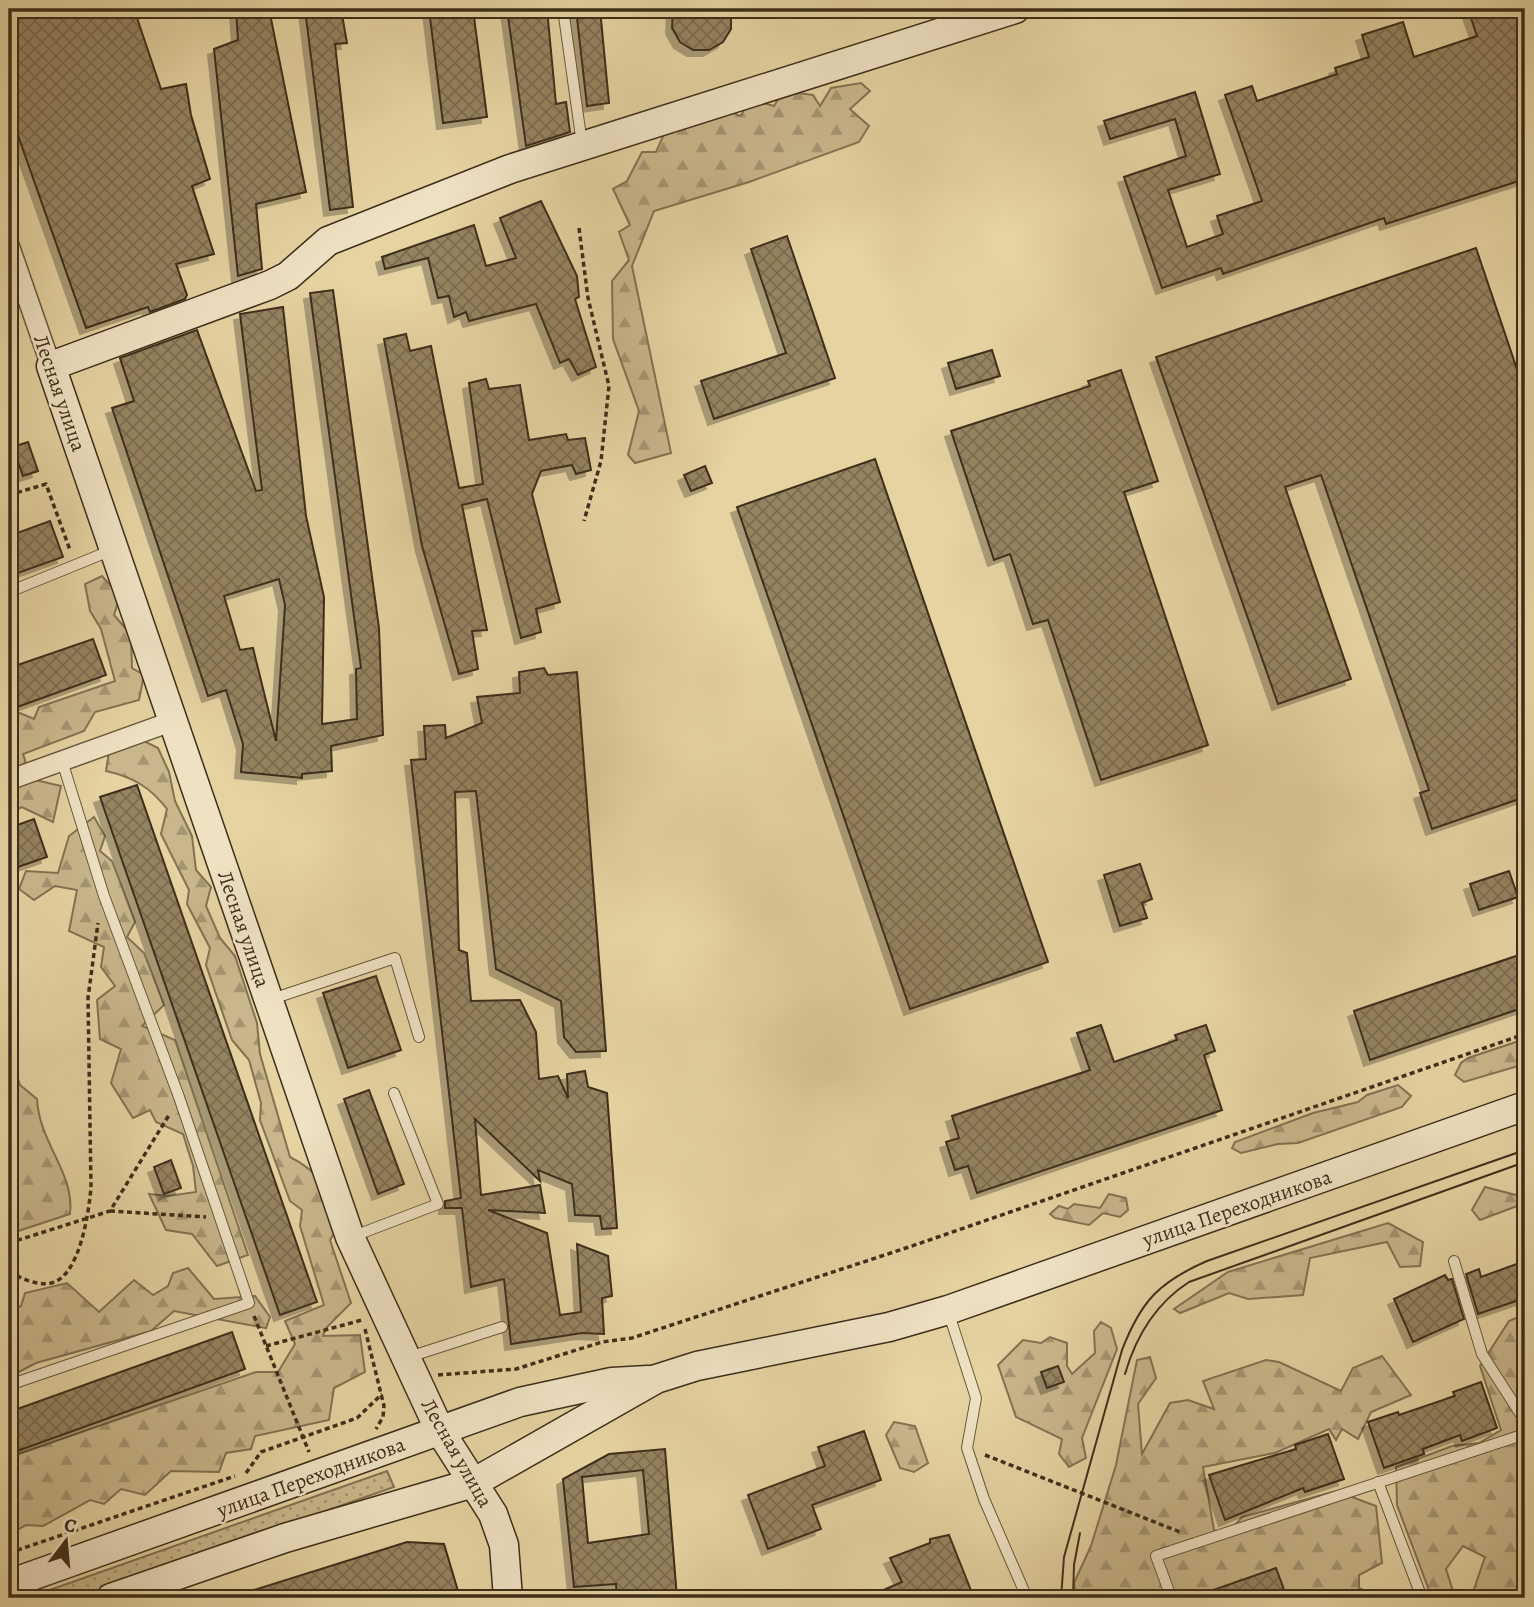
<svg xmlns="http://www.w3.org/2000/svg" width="1534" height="1607" viewBox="0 0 1534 1607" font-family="Alegreya,serif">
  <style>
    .grass { fill: url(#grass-dots); stroke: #827252; stroke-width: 2 }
    .forest { fill: url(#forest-firs); stroke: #827252; stroke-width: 2 }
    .building { fill: url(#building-cross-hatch); stroke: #3d2e1a; stroke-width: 2; fill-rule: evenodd; filter: url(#shadow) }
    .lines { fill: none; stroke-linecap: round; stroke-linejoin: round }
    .service-casing { stroke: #67573c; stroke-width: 12 }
    .minor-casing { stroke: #67573c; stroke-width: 22 }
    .secondary-casing { stroke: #3d2e1a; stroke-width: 31 }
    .path { stroke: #3d2e1a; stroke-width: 3.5; stroke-dasharray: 5 3.5; stroke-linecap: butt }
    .service { stroke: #eee2c3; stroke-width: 10 }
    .minor { stroke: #eee2c3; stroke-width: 19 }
    .secondary { stroke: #eee2c3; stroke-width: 28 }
    .tram { stroke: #3d2e1a; stroke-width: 2 }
    .labels { text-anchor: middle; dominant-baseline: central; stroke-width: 5; stroke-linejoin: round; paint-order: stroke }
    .street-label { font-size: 21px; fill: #3d2e1a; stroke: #eee2c3 }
  </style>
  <defs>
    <pattern id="grass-dots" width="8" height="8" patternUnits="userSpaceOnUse" patternTransform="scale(1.75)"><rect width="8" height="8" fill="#c8b78b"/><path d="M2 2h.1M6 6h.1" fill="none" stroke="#a49571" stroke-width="1.8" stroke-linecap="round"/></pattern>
    <pattern id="forest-firs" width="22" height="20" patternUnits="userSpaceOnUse" patternTransform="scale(1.75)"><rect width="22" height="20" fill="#c8b78b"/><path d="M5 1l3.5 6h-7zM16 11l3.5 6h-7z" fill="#a49571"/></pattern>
    <pattern id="building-cross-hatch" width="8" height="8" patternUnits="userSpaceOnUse" patternTransform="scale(1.75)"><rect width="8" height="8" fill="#948461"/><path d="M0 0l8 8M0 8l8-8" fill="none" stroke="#7a6c4f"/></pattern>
    <filter id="shadow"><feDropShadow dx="-6" dy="6" stdDeviation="0" flood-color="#0004"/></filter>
  </defs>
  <rect width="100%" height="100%" fill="#e5d3a2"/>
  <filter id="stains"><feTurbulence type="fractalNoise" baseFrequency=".00286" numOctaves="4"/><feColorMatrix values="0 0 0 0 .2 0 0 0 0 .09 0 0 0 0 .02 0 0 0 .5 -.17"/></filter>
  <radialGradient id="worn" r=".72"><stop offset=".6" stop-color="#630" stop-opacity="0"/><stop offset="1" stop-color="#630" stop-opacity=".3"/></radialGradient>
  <path class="grass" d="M387,1471l7,16 -317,111h-50z"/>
  <g class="forest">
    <path d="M861,83l9,8 -20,18 19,17 -10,16 -110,40 -95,29 -22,55 39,187 -36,10 -7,-8 11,-44 -26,-72 -1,-58 17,-21 -10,-28 11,-7 -17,-36 14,-8 15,-29h14l9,-20 65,-20 11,4 5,-11 14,-3 14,4 9,-15 30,4 7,11 11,-18z"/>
    <path d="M102,576l18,20 -6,19 17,20 1,33 12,7 -5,25 -44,12 -11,19 -61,23 8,25 30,7 -8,36 -31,-15 -13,6v-96l11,-4 14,6 5,-12 76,-26 -14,-52 -11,-18 -5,-27z"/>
    <path d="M111,739h29l18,9 11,24 6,29 17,35 4,34 15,17 -5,19 14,32 15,18 22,67 3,31 30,103c29,14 42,36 50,66l-10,17 21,63 -25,25 -3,8 37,-1 5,37 -31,16 -5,32 -74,16 -4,13 -25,4 -7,19 -48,-1 -26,24 -24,-6 -17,15 -14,-4 -47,26 -17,-1 -17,10v-78l247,-85h22l17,-28 -10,-23 39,-16 -24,-79 2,-16 -12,-9 -30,-81 1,-17 -12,-43 -17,-20 -26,-75 4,-17 -23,-44 2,-14 -28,-56 6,-25c-17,-22 -34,-32 -61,-38z"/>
    <path d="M94,817l11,19 -5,15 12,10 23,61 -8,15 17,16 20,52 -22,21 33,14 73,215 -31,11 -25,-32 -26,-4 -17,-36 19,2 28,-4 -3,-26 -10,-32 -27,-12 -6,-12 -17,8 -22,-35 10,-34 -21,-10 -3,-39 18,-14 -14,-19 3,-20 -35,-16 8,-41 -22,-4 -21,14 -15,-11 7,-18 32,2 11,-37z"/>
    <path d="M1525,1039v25l-61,18 -9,-7 6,-12 7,-5z"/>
    <path d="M9,1052l11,33 17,14c2,44 38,74 33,115l-61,20z"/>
    <path d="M1398,1085l13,11 -9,11 -104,36 -20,1 -37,9 -9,-5 3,-6 78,-29 45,-11 9,-7z"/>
    <path d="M1525,1182v21l-45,17 -8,-10 13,-23 31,8z"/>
    <path d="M1109,1194l17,4 2,12 -8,7 -17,-4 -14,12 -34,-7 -5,-4 9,-8 9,3 6,-5 26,4z"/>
    <path d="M1388,1223l35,19 -3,24 -20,1 -13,-25 -77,16 -7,37 -55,4 -19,-6 -49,20 -6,-4 54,-37z"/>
    <path d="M188,1268l26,31 41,-3 15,21 -4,11 -92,-17 -23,20 -115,32 -27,14v-65l12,-6 4,-13 42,-10 32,29 35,-32 19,15 15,-9 5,-13z"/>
    <path d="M1525,1314v43l-5,7 5,11v212l-15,11h-39l14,-41 -22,-11 -17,23 7,22 -21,7 -35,-93 -1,-38 56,-21 27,-3 22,-13 -21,-64 29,-45z"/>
    <path d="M1101,1322l10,6 6,21 -35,89 4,20 -17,9 -10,-13 3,-15 -46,-22 -18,-52 25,-25 18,3 9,-6 17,6v23l5,8 23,-21 -1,-22z"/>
    <path d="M1382,1356l29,39 -40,17 -13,27 -16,-10 -6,11 -7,-11 -54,24 -72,14 11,63 13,5 15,-18 94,-26 40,15 6,57 -23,12v13l20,10h-303l-2,-15 17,-37 25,-81 21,-105 13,-3 6,21 -18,26 4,50 28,-51 18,-3 26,9 -11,-28 63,-21 13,2 62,29 12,-23z"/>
    <path d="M894,1422l21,4 13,37 -14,9 -14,-4 -14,-33z"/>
  </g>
  <g class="building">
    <path d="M9,9h125l27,80 25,-5 5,31 19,64 -18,7 22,68 -38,10 11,31 -2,4 -35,13 -2,-5 -62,21 -77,-218v-37l7,-3 -7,-18z"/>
    <path d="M236,9h33l37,183 -50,12 6,65 -24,7 -24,-227 24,-9z"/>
    <path d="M305,9h36l6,34 -12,1 18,163 -23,3z"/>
    <path d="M429,9h44l14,108 -44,6z"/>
    <path d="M507,9h40l9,95 10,-2 4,30 -44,14z"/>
    <path d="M576,9h24l9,94 -22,3z"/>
    <path d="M673,9h58v20l-8,13 -14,8h-16l-13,-8 -8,-14z"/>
    <path d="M1468,9h57v170l-139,45 -2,-6 -161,56 -2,-6 -59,20 -38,-111 62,-21 -11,-37 -65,20 -6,-18 91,-29 25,82 -52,16 19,57 36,-13 -6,-18 45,-15 -37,-106 27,-9 5,15 80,-27 -2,-6 34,-11 -7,-22 41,-13 11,35 63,-21z"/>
    <path d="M541,201l36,75 2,21 -4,2 21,68 -18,8 -9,-16 -9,4 -24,-59 -67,17 -3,-9 -12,5 -5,-21 -11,2 -10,-40 -43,11 -3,-12 92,-32 12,41 30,-8 -16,-40z"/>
    <path d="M787,236l48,142 -121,41 -13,-38 85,-28 -35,-104z"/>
    <path d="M1476,248l49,145v404l-93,32 -12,-36 9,-3 -108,-315 -36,12 66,192 -73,25 -122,-347z"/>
    <path d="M333,290l46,338 4,107 -52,11 1,25 -30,3v4l-61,-6 2,-28 -17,-54 -18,6 -96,-288 22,-7 -14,-43 77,-28 59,161 6,-1 -22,-176 43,-7 23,209 18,81 -2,127 35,-5 -1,-50 5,-1 -51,-375zM279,579l6,26 -9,136 -23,-93 -13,2 -16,-54z"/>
    <path d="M406,334l4,17 21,-5 28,142 24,-4 -14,-101 17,-4 3,10 31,-4 9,55 37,-6 2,6 17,-2 6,32 -15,4 -4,-9 -31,6 -9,23 28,108 -24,7 5,23 -20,6 -34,-139 -25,6 25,125 -15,1 6,38 -19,5 -37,-128 -38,-207z"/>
    <path d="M992,350l8,26 -44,13 -8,-26z"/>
    <path d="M1121,370l37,111 -34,11 84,253 -107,35 -53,-160 -15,4 -23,-70 -16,6 -43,-129 139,-45 -2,-5z"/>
    <path d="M28,442l10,29 -15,5 -10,-29z"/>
    <path d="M875,459l173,503 -138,47 -173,-502z"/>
    <path d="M705,466l7,17 -21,8 -7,-16z"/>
    <path d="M50,521l13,36 -54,19v-40z"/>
    <path d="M93,639l13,36 -97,35v-42z"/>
    <path d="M544,668l4,7 29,-3 29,379 -30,1 -12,-15 -3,-36 -65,-32 -20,-178 -21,1 4,158 8,3 4,48 49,-1 16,32 3,47 19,-3 10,22 -1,-24 18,-3 3,16 19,6 10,135 -15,1 -2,-13 -25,-1 -3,-31 -34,-14 2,11 -65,-62 6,76 59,-10 5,28 -57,-3 59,23 13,82 21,-3 -4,-68 31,12 4,40 -10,2 2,36 -22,-1 -71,11 -7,-65 -33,8 -9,-79h-17v-7l16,-3 -50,-438 15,-1 -2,-33 21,-1 1,13 36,-15 -5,-26 43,-4 -1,-21z"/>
    <path d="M137,785l180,517 -37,13 -180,-518z"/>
    <path d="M34,819l13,38 -38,13v-42z"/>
    <path d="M1140,864l12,35 -10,4 5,15 -27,8 -16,-51z"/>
    <path d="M1509,871l9,26 -39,13 -9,-26z"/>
    <path d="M1525,953v54l-155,53 -16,-49z"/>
    <path d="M376,976l25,74 -53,18 -25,-75z"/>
    <path d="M1101,1025l13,37 63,-22 -2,-5 31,-10 9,26 -11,4 18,55 -245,83 -9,-27 -13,4 -9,-28 13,-4 -7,-22 138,-46 -13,-37z"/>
    <path d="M369,1090l35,94 -26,10 -34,-95z"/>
    <path d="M171,1160l10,28 -17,6 -10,-27z"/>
    <path d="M1525,1261v37l-47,16 -12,-40 13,-5 2,8z"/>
    <path d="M1445,1275l3,5 4,-1 12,40 -51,23 -19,-43z"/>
    <path d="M232,1332l13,37 -236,85v-42z"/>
    <path d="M1058,1366l6,16 -17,6 -6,-16z"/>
    <path d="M1481,1382l16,46 -35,13 -2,-6 -37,14 1,5 -40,14 -16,-46 30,-10 1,3 56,-19 -2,-4z"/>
    <path d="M864,1431l17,49 -69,25 9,24 -53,20 -20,-54 77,-29 -7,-19z"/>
    <path d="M1328,1434l16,45 -39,13 -2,-4 -78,32 -16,-45 87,-26 -1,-4z"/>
    <path d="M665,1449l12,149h-60l-1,-14 -42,3 -11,-108 46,-25zM643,1470l6,64 -61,9 -6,-66z"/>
    <path d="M949,1535l25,63h-109l37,-16 -12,-24 40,-15v-4z"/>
    <path d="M407,1542l37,2 14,47 -27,7h-189l-1,-4z"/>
    <path d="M1276,1568l11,30h-90l-1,-2z"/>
  </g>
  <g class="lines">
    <defs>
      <g id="service">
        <path d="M563,9l19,135"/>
        <path d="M9,592l103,-42"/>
        <path d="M272,999l123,-41 24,79"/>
        <path d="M354,1236l84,-32 -44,-111"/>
        <path d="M1454,1261l28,93 43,67"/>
        <path d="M948,1311l28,87 -9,50 17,51 43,99"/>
        <path d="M409,1357l93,-30"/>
        <path d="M9,1385l240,-82 -70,-206 -75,-201 -42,-135"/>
        <path d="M1378,1482l44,116"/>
        <path d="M1171,1597l-15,-41 369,-122"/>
      </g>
      <g id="minor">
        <path d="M9,245l42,121"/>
        <path d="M9,780l164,-59"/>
      </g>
      <g id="secondary">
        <path d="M9,1584l511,-182 92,-20 36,-2"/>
        <path d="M111,1598l174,-60 188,-55 183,-104 41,-13 192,-39 59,-17 577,-204"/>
        <path d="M508,1598l-4,-53 -11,-31 -53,-83 -90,-194 -299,-871 219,-81 18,-9 40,-35 182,-72 505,-160"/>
      </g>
    </defs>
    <use href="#service" class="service-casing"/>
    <use href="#minor" class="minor-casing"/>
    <use href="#secondary" class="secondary-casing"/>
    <g class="path">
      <path d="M579,228l9,70 21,88 -8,75 -17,60"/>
      <path d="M9,495l37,-11 24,66"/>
      <path d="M110,1211l96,6"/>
      <path d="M9,1243l101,-32 59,-96"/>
      <path d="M9,1272c12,6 28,14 42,11 29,-6 38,-72 40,-96l-3,-189 10,-75"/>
      <path d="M254,1316l55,136"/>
      <path d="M365,1329l19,77 -1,11 -7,12"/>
      <path d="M266,1346l96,-26"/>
      <path d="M438,1375l78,-6 86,-27 30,-4 277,-91 616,-213"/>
      <path d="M985,1455l195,77"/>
      <path d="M246,1473l15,-21 96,-34 25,-24"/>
      <path d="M9,1553l226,-77"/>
    </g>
    <use href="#service" class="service"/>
    <use href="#minor" class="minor"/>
    <use href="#secondary" class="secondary"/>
    <g class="tram">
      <path d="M1125,1374c11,-38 30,-70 64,-92l336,-120"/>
      <path d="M1061,1598l3,-41 58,-207c19,-49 37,-68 85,-89l318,-111"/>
      <path d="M1073,1598l1,-33 6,-32"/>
    </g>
  </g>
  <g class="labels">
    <g class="street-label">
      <text transform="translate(60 393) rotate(71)">Лесная улица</text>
      <text transform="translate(244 929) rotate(71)">Лесная улица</text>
      <text transform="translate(1237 1208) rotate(-19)">улица Переходникова</text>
      <text transform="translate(457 1453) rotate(60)">Лесная улица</text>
      <text transform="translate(311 1477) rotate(-20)">улица Переходникова</text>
    </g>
  </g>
  <rect width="1534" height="1607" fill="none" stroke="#e5d3a2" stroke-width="35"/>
  <rect x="10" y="10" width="1513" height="1586" fill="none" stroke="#3d2e1a" stroke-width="3.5"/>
  <rect x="18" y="18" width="1499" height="1572" fill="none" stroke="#3d2e1a" stroke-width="2"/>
  <g transform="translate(66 1541) rotate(16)" stroke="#eee2c3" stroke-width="5" paint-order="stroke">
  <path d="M0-5L12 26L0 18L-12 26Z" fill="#3d2e1a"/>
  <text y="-10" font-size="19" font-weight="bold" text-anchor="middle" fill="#3d2e1a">С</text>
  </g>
  <rect width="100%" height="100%" filter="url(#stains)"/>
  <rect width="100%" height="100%" fill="url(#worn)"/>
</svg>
